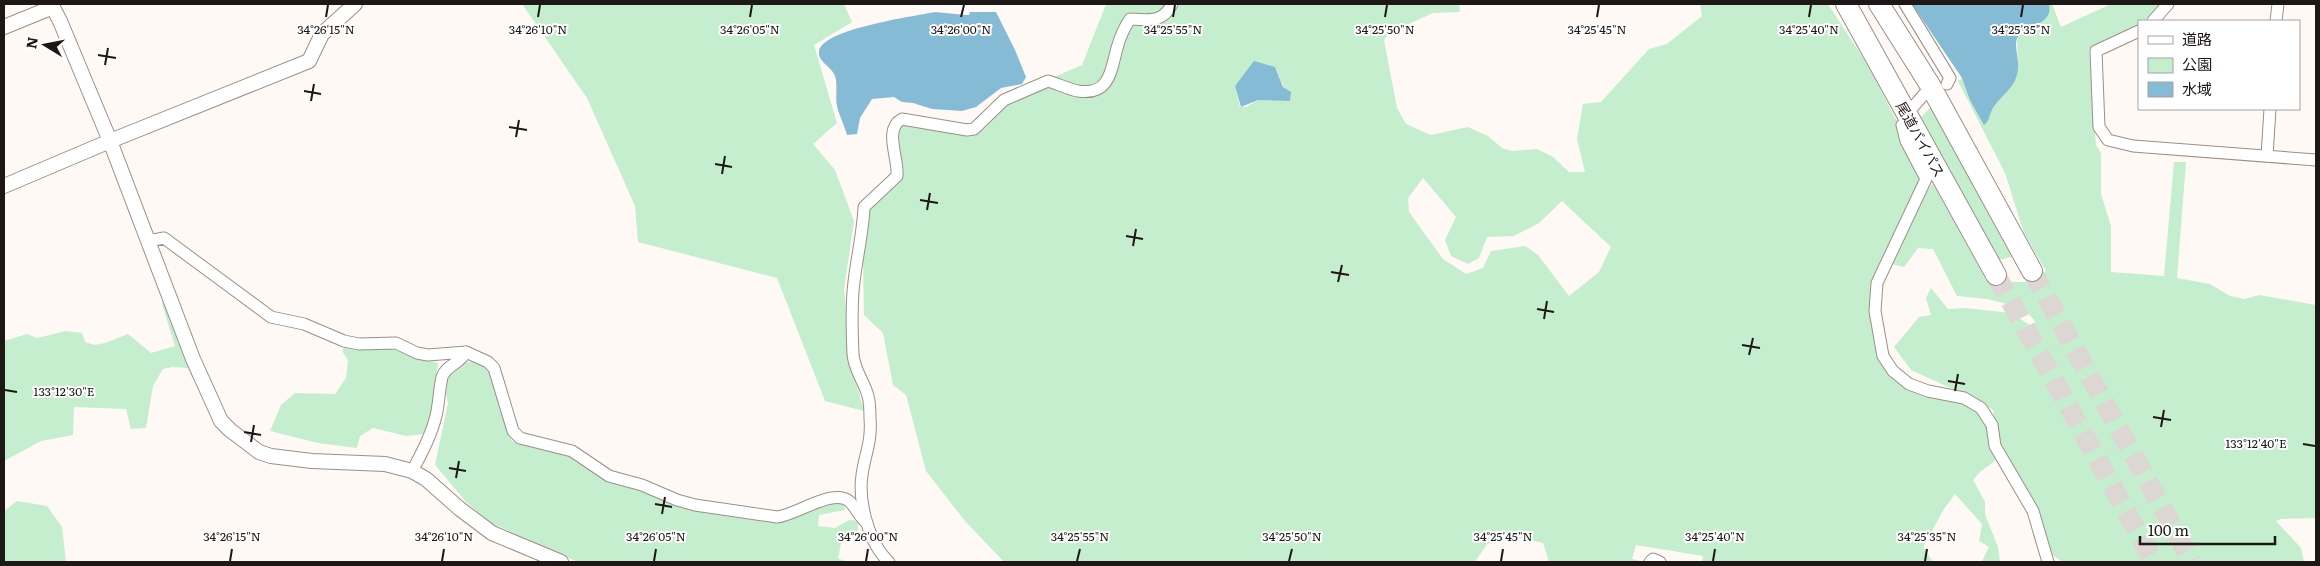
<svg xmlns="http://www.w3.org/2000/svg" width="2320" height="566" viewBox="0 0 2320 566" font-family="Literata,'Noto Sans JP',serif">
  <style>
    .green { fill: #c5eecf; fill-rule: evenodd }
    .water { fill: #85bbd4 }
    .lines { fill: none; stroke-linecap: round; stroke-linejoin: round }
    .motorway-tunnel { stroke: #dcd7d3; stroke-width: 20; stroke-dasharray: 20 10; stroke-linecap: butt }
    .minor-casing { stroke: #9c8f87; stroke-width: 13 }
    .tertiary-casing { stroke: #9c8f87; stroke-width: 16 }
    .motorway-casing { stroke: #9c8f87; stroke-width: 22 }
    .minor { stroke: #fff; stroke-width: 11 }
    .tertiary { stroke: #fff; stroke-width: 14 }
    .motorway { stroke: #fff; stroke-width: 20 }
    .ticks { fill: none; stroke: #1d1815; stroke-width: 2 }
    .labels { text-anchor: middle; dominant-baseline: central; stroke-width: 4; stroke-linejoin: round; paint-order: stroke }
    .street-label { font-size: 14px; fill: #1d1815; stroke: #fff }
    .ticks-label { font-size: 12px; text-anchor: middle; fill: #1d1815; stroke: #fff; stroke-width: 4; stroke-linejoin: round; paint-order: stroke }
  </style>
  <rect width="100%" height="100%" fill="#fef9f5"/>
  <g class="green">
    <path d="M522,4h322l8,18 -38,23 23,78 -24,21 22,26 19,51 -10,69 10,85 10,36 -39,-10 -48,-123 -139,-36 -3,-36 -48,-108z"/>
    <path d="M1108,4h59l-8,11 -32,1c-16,20 -15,47 -30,69l-15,5 -28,-13 28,-12 23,-58z"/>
    <path d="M1176,4h283l1,8 -27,1 -42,19 -7,8 13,68 9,16 25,11 37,-8 20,9 14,12 10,3 25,-2 16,8 16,15h16l-8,-33 6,-35 18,-2 48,-53 18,-5 35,-28 -2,-12h128l39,60 32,61 24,55 -40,81 -10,56 7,45 11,12 72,27 17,10 10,16 -1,15 7,18 -16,12 -7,8 12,22v12l13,33 2,15 -18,-1 7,-14 -10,-6 3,-17 -27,-30 -11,15 -21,38 10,15h-231l1,-6 -67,-11 -4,14 13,3h-96l-6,-19 -26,-6 -30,7 -12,18h-471l-39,-41 -39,-50 -20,-76 -13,-10 -10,-52 -19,-18 -1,-59 5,-29v-18l31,-27 3,-22 -6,-8v-27l11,-4 67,13 33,-33 41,-16 57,6 15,-27 5,-27 11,-14 30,-3zM1275,67l15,34 -32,-1 -12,7h-6l-5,-22zM1423,178l33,39 -11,23 6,16 17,8 11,-6 8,-21 27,-1 25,-13 23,-22 49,46 -12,25 -30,24 -31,-41 -13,-9 -34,5 -8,17 -17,6 -23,-15 -34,-47 -1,-14z"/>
    <path d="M2049,4h3l9,23 50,-23h50l-17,17h-5v3l-50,25 7,96 5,8v41l10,32v46l53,4 10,-114h12l-9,116 33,6 20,12 15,3 14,-4 57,10v213l-35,1 -5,2 25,27 3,14h-242l-12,-9 -53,-113 -4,-30 -20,-12 -62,-28 -17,-23 25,-30 12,-2 -5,-17 5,-10 17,21 17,-1 46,5 22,14 2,-6 -12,-13 -36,-9 -30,-3 -24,-47 -15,-1 -14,19 -13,-3 39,-78 3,-2 54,98h38l21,-11 -22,-38 -19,-60 -47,-92 6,-4 54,-10 -1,-29c10,-13 37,-13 32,-34z"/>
    <path d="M1931,107l85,149 -17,4 -79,-142z"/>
    <path d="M165,300l31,79 -4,-1 -4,-10 -16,-1 -9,2 -10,17 -7,42 -15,1 -5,-20 -52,-2 -1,28 -32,6 -37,20v-120l23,-7 10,4 29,-7 16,2 3,9 10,3 10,-2 23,-9 23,19 24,-7 -13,-42z"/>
    <path d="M345,343l40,3 28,11 25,6 -6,50 -8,21 -18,2 -33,-8 -13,8 -3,12 -39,-5 -48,-12 11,-26 14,-12 40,1 11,-16 2,-18 -6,-9z"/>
    <path d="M477,361l9,5 6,8 6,31 14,36 60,13 40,26 160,38 50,-15 21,-2 2,9 -26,5 -1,11 17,2 14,-8 9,1v9l-17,14 -3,14 8,4h-268l-89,-40 -22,-19 -32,-38 13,-62c-7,-25 3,-41 29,-42z"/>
    <path d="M17,501l30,5 15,21 4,35h-62v-51z"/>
  </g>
  <g class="water">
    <path d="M1912,4h137c5,21 -22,21 -32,34 -3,9 2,21 1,31 -2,19 -16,25 -25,39 -4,6 -3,13 -9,17l-14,-25 -8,-22z"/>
    <path d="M935,12l31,3h3l1,-3h26l19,38 11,27 -4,7 -21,4 -25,19 -14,4 -30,-2 -19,-6 -11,-1 -8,-5 -22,2 -12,19 -3,16 -10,1c-2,-8 -9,-23 -10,-29 -2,-9 1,-22 -2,-30 -3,-9 -17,-14 -16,-24 1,-23 97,-36 116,-40z"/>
    <path d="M1254,61l21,6 8,20 8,5 -1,9 -32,-1 -17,7 -6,-21z"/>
  </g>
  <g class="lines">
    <g class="motorway-tunnel">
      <path d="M2032,271l160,291"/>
      <path d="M1996,275l158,287"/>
    </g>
    <defs>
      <g id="minor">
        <path d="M1905,4l45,74 -3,6"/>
        <path d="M2153,21l15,-17"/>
        <path d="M2276,21l2,-17"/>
        <path d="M2139,31l-43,20 3,76 9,13 25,6 183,14"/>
        <path d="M1913,107l13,-15"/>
        <path d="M1902,125l4,16 20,38 -49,104 -2,28 8,45 10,15 16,13 19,7 36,7 17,10 11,17 3,21 38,65 15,51"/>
        <path d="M2267,156l3,-47"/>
        <path d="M148,241l16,-3 107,79 33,7 40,17 15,3 37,-1 21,10 11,2 38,-3 22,10 6,6 19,63 7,7 52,13 37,25 33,9 35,15 18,5 82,12c19,-2 56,-29 72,-16 7,6 10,16 18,22"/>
        <path d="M412,471c10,-18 19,-35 24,-55 3,-12 3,-26 6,-39 4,-12 19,-14 24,-25"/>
        <path d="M889,562c-20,-18 -31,-60 -27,-87 3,-21 10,-34 8,-56 0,-7 0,-16 -2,-23 -4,-15 -14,-26 -15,-42 -1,-23 -2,-50 1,-72 3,-26 9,-50 10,-75l33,-31c2,-17 -14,-47 5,-57l65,11 7,-1 30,-29 44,-19c10,3 20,8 30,10 32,5 33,-21 39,-43 3,-11 7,-20 13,-29 19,1 33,4 42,-15"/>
        <path d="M1650,562l3,-3 7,3"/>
      </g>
      <g id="tertiary">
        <path d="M51,4l9,17 50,120 83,218 28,62 9,9 29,22 12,4 41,5 73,3 27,7 14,8 34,30 32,24 69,29"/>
        <path d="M4,27l49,-20"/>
        <path d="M4,186l106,-45 199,-80 13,-27 33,-30"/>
      </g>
      <g id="motorway">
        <path d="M1846,4l150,271"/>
        <path d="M1879,4l51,81 102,186"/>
      </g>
    </defs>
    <use href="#minor" class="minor-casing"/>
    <use href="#tertiary" class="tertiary-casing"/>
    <use href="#motorway" class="motorway-casing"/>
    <use href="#minor" class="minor"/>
    <use href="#tertiary" class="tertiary"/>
    <use href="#motorway" class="motorway"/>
  </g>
  <path class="ticks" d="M326,17l2,-12M538,17l2,-12M750,17l2,-12M961,17l3,-12M1173,17l2,-12M1385,17l2,-12M1597,17l2,-12M1809,17l2,-12M2021,17l2,-12M98,55l18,3M105,65l3,-17M304,91l17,3M311,101l3,-17M509,127l18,3M516,137l3,-17M715,164l17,3M722,174l3,-18M920,200l18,3M927,210l3,-17M1126,236l17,3M1133,246l3,-17M1331,272l18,3M1338,282l4,-17M1537,309l17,3M1544,319l3,-18M1742,345l18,3M1749,355l4,-17M1948,381l17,3M5,390l12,2M1955,391l3,-17M2153,417l18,3M2161,427l3,-17M244,432l17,3M251,442l3,-17M2303,444l12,2M449,468l17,3M456,478l3,-17M655,504l17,3M662,514l3,-17M230,561l2,-12M442,561l2,-12M654,561l2,-12M866,561l2,-12M1077,561l3,-12M1289,561l3,-12M1501,561l2,-12M1713,561l2,-12M1925,561l2,-12"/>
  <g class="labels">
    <g class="street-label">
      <text transform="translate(1921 139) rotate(61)">尾道バイパス</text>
    </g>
  </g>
  <g class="ticks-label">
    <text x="326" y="34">34°26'15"N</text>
    <text x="538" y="34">34°26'10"N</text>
    <text x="750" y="34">34°26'05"N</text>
    <text x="961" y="34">34°26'00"N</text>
    <text x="1173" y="34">34°25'55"N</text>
    <text x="1385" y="34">34°25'50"N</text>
    <text x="1597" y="34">34°25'45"N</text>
    <text x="1809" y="34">34°25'40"N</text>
    <text x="2021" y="34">34°25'35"N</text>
    <text x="64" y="396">133°12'30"E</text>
    <text x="2256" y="448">133°12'40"E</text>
    <text x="1292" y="541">34°25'50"N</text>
    <text x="232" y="541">34°26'15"N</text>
    <text x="444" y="541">34°26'10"N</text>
    <text x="656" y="541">34°26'05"N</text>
    <text x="868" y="541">34°26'00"N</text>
    <text x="1080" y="541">34°25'55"N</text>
    <text x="1503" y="541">34°25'45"N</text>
    <text x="1715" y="541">34°25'40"N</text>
    <text x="1927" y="541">34°25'35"N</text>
  </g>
  <rect width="2320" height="566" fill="none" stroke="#1d1815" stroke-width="10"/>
  <rect x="2138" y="20" width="162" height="90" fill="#ffffff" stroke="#a5a3a1"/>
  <rect x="2148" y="36" width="25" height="8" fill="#ffffff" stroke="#a5a3a1"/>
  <text x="2182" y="45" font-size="15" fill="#1d1815">道路</text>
  <rect x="2148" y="58" width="25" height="15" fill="#c5eecf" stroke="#a5a3a1"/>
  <text x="2182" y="70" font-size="15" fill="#1d1815">公園</text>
  <rect x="2148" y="82" width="25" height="15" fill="#85bbd4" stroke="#a5a3a1"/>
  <text x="2182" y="95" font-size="15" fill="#1d1815">水域</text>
  <g transform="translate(45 45) rotate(280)" stroke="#ffffff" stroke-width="4" paint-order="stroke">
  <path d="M0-4L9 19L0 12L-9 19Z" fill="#1d1815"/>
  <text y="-8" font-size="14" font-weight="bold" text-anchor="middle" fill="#1d1815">N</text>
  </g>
  <path d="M2140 536v8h135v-8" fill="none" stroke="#1d1815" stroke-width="2.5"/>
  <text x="2148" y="536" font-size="15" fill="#1d1815" stroke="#ffffff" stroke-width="4" paint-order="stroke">100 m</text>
</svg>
